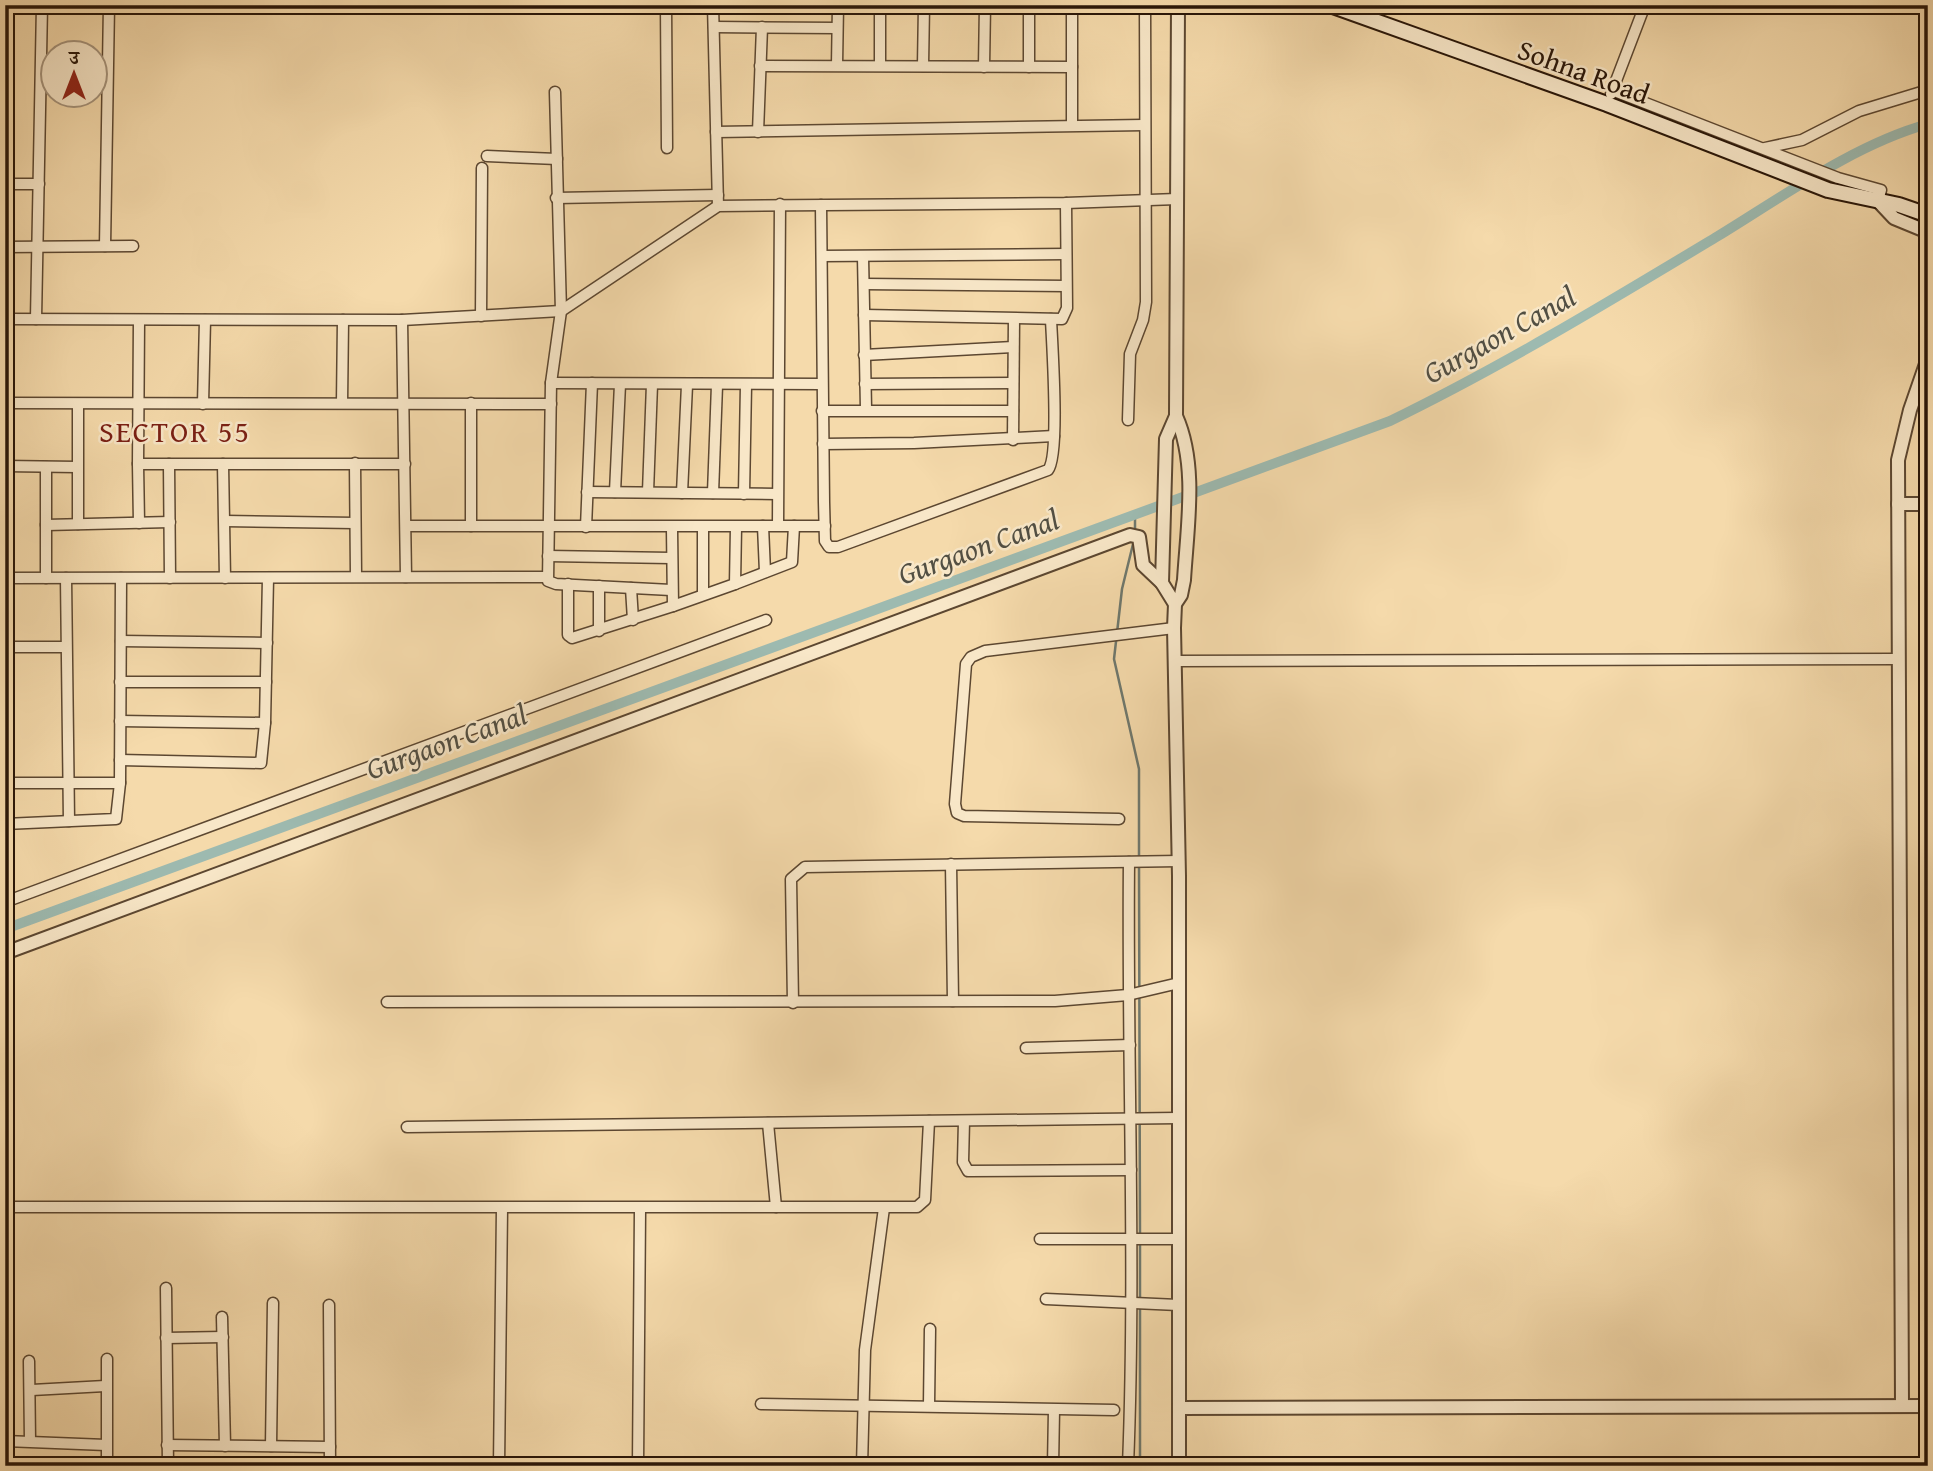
<svg xmlns="http://www.w3.org/2000/svg" width="1933" height="1471" viewBox="0 0 1933 1471" font-family="'Gentium Book Plus','Noto Serif Devanagari',serif">
  <style>
    .lines { fill: none; stroke-linecap: round; stroke-linejoin: round }
    .stream { stroke: #6f786d; stroke-width: 2.5 }
    .canal { stroke: #9dbab0; stroke-width: 10 }
    .minor-casing { stroke: #5c4731; stroke-width: 13 }
    .tertiary-casing { stroke: #5c4731; stroke-width: 16 }
    .secondary-casing { stroke: #291608; stroke-width: 18 }
    .minor { stroke: #f8e7c8; stroke-width: 10 }
    .tertiary { stroke: #f8e7c8; stroke-width: 12 }
    .secondary { stroke: #f8e7c8; stroke-width: 14 }
    .labels { text-anchor: middle; dominant-baseline: central; stroke-width: 5; stroke-linejoin: round; paint-order: stroke }
    .street-label { font-size: 28px; fill: #291608; stroke: #f8e7c8 }
    .water-label { font-size: 30px; font-style: italic; fill: #524f43; stroke: #f8e7c8 }
    .neighbourhood-label { font-size: 30px; letter-spacing: 2px; fill: #7a1f14; stroke: #f8e7c8 }
  </style>
  <rect width="100%" height="100%" fill="#f5daab"/>
  <filter id="stains"><feTurbulence type="fractalNoise" baseFrequency=".00286" numOctaves="4"/><feColorMatrix values="0 0 0 0 .2 0 0 0 0 .09 0 0 0 0 .02 0 0 0 .5 -.17"/></filter>
  <radialGradient id="worn" r=".72"><stop offset=".6" stop-color="#630" stop-opacity="0"/><stop offset="1" stop-color="#630" stop-opacity=".3"/></radialGradient>
  <g class="lines">
    <g class="stream">
      <path d="M1135,530v-14"/>
      <path d="M1134,540l-12,49 -8,70 25,110v89"/>
      <path d="M1139,865l1,371"/>
      <path d="M1140,1243v56"/>
      <path d="M1140,1306v160"/>
    </g>
    <path class="canal" d="M5,929l1385,-508c113,-55 220,-120 328,-185 64,-39 137,-92 210,-112"/>
    <defs>
      <g id="minor">
        <path d="M666,5l1,143"/>
        <path d="M713,5l5,201"/>
        <path d="M880,5v60"/>
        <path d="M1072,5v120"/>
        <path d="M714,27l123,1"/>
        <path d="M837,65l1,-60"/>
        <path d="M760,66l312,1"/>
        <path d="M923,66l1,-61"/>
        <path d="M984,67l1,-62"/>
        <path d="M1029,67v-62"/>
        <path d="M1612,90l226,88 43,12 -3,11"/>
        <path d="M555,92l6,219 -10,72 -3,198 8,3 115,6"/>
        <path d="M1611,94l34,-89"/>
        <path d="M716,132l428,-7"/>
        <path d="M758,132l4,-105"/>
        <path d="M1765,148l37,-8 57,-29 69,-21"/>
        <path d="M487,156l70,3"/>
        <path d="M5,184h34"/>
        <path d="M556,198l162,-3"/>
        <path d="M821,205l3,297 1,39 4,6h9l210,-77c12,-14 4,-126 3,-151"/>
        <path d="M105,246l4,-241"/>
        <path d="M5,247l128,-1"/>
        <path d="M822,256l244,-2"/>
        <path d="M863,257l3,152"/>
        <path d="M864,284l202,2"/>
        <path d="M864,315l198,4 5,-11 -1,-105"/>
        <path d="M481,316l1,-148"/>
        <path d="M5,319l397,1 159,-9 157,-105 348,-3 111,-4"/>
        <path d="M36,319l6,-314"/>
        <path d="M139,320l-1,144h267"/>
        <path d="M402,320l4,257"/>
        <path d="M864,355l149,-8"/>
        <path d="M551,383l271,1"/>
        <path d="M865,384l147,-1"/>
        <path d="M5,403l546,1"/>
        <path d="M342,403l1,-83"/>
        <path d="M78,404v120"/>
        <path d="M203,404l2,-84"/>
        <path d="M822,411h191"/>
        <path d="M1128,420l2,-66 13,-34 3,-18 -1,-297"/>
        <path d="M1013,440l1,-121"/>
        <path d="M823,444l91,-1 140,-7"/>
        <path d="M355,463l1,112"/>
        <path d="M138,464l1,59"/>
        <path d="M169,464l1,114"/>
        <path d="M223,464l2,114"/>
        <path d="M5,466l72,1"/>
        <path d="M46,467v111"/>
        <path d="M587,492l190,2"/>
        <path d="M615,492l5,-108"/>
        <path d="M648,492l4,-108"/>
        <path d="M682,493l5,-108"/>
        <path d="M713,493l4,-108"/>
        <path d="M744,494l2,-109"/>
        <path d="M225,521l130,2"/>
        <path d="M46,525l124,-3"/>
        <path d="M778,525l2,-321"/>
        <path d="M406,526h419"/>
        <path d="M471,526v-123"/>
        <path d="M763,526l2,46"/>
        <path d="M586,527l6,-144"/>
        <path d="M672,529l1,77 62,-22 1,-57"/>
        <path d="M703,529v65"/>
        <path d="M548,556l123,2"/>
        <path d="M5,578l542,-1"/>
        <path d="M66,578l3,243"/>
        <path d="M568,584v51l4,3 101,-32"/>
        <path d="M735,584l57,-22 2,-36"/>
        <path d="M599,586v45"/>
        <path d="M631,588l2,32"/>
        <path d="M121,641l146,2"/>
        <path d="M5,647h61"/>
        <path d="M1176,661l723,-2"/>
        <path d="M120,682h146"/>
        <path d="M120,721l145,2"/>
        <path d="M5,726l2,57"/>
        <path d="M120,760l141,3 4,-40 3,-145"/>
        <path d="M5,783h115"/>
        <path d="M1119,819l-155,-3 -7,-3 -2,-9 11,-140 5,-7 14,-6 189,-23"/>
        <path d="M5,824l111,-5 4,-36 1,-205"/>
        <path d="M951,864l2,137"/>
        <path d="M5,902l761,-282"/>
        <path d="M387,1002l668,-1 73,-6 51,-12"/>
        <path d="M793,1003l-2,-124 14,-12 374,-6"/>
        <path d="M1026,1048l104,-3"/>
        <path d="M964,1121l-1,41 5,9 163,-1"/>
        <path d="M768,1123l8,84"/>
        <path d="M407,1127l771,-9"/>
        <path d="M5,1207h912l8,-7 4,-79"/>
        <path d="M1040,1239h138"/>
        <path d="M166,1288l2,178"/>
        <path d="M1046,1299l132,6"/>
        <path d="M329,1305l1,161"/>
        <path d="M222,1317l3,129"/>
        <path d="M166,1338l57,-1"/>
        <path d="M29,1361l1,80"/>
        <path d="M32,1390l73,-4"/>
        <path d="M761,1404l353,6"/>
        <path d="M929,1405l1,-76"/>
        <path d="M5,1441l101,4"/>
        <path d="M167,1445l163,2"/>
        <path d="M271,1446l2,-143"/>
        <path d="M107,1466v-107"/>
        <path d="M499,1466l3,-258"/>
        <path d="M638,1466l2,-256"/>
        <path d="M862,1466l3,-116 19,-142"/>
        <path d="M1053,1466l1,-56"/>
        <path d="M1128,1466c8,-201 -1,-403 1,-604"/>
      </g>
      <g id="tertiary">
        <path d="M1878,201l16,17 34,14"/>
        <path d="M1176,416c22,49 11,112 8,164l-3,15 -6,9 -1,24 5,248v590"/>
        <path d="M1898,504h30"/>
        <path d="M1175,604l-13,-21 4,-144 10,-23 2,-411"/>
        <path d="M5,953l1125,-418 9,2 4,28 19,18"/>
        <path d="M1902,1406l-4,-946 12,-50 18,-52"/>
        <path d="M1179,1408l749,-2"/>
      </g>
      <path id="secondary" d="M1330,5l277,99 221,86 71,15 29,10"/>
    </defs>
    <use href="#minor" class="minor-casing"/>
    <use href="#tertiary" class="tertiary-casing"/>
    <use href="#secondary" class="secondary-casing"/>
    <use href="#minor" class="minor"/>
    <use href="#tertiary" class="tertiary"/>
    <use href="#secondary" class="secondary"/>
  </g>
  <g class="labels">
    <g class="street-label">
      <text transform="translate(1584 71) rotate(20)">Sohna Road</text>
    </g>
    <g class="water-label">
      <text transform="translate(1499 334) rotate(-29)">Gurgaon Canal</text>
      <text transform="translate(978 546) rotate(-20)">Gurgaon Canal</text>
      <text transform="translate(446 741) rotate(-20)">Gurgaon Canal</text>
    </g>
    <g class="neighbourhood-label">
      <text x="175" y="431">SECTOR 55</text>
    </g>
  </g>
  <rect width="1933" height="1471" fill="none" stroke="#f5daab" stroke-width="28"/>
  <rect x="7" y="7" width="1919" height="1457" fill="none" stroke="#291608" stroke-width="3.5"/>
  <rect x="14" y="14" width="1905" height="1443" fill="none" stroke="#291608" stroke-width="2"/>
  <g transform="translate(74 74)"><circle r="33" fill="#f8e7c8" stroke="#a5937b" stroke-width="2"/>
  <path d="M0-5L12 26L0 18L-12 26Z" fill="#8f2418"/>
  <text y="-10" font-size="19" font-weight="bold" text-anchor="middle" fill="#291608">उ</text>
  </g>
  <rect width="100%" height="100%" filter="url(#stains)"/>
  <rect width="100%" height="100%" fill="url(#worn)"/>
</svg>
